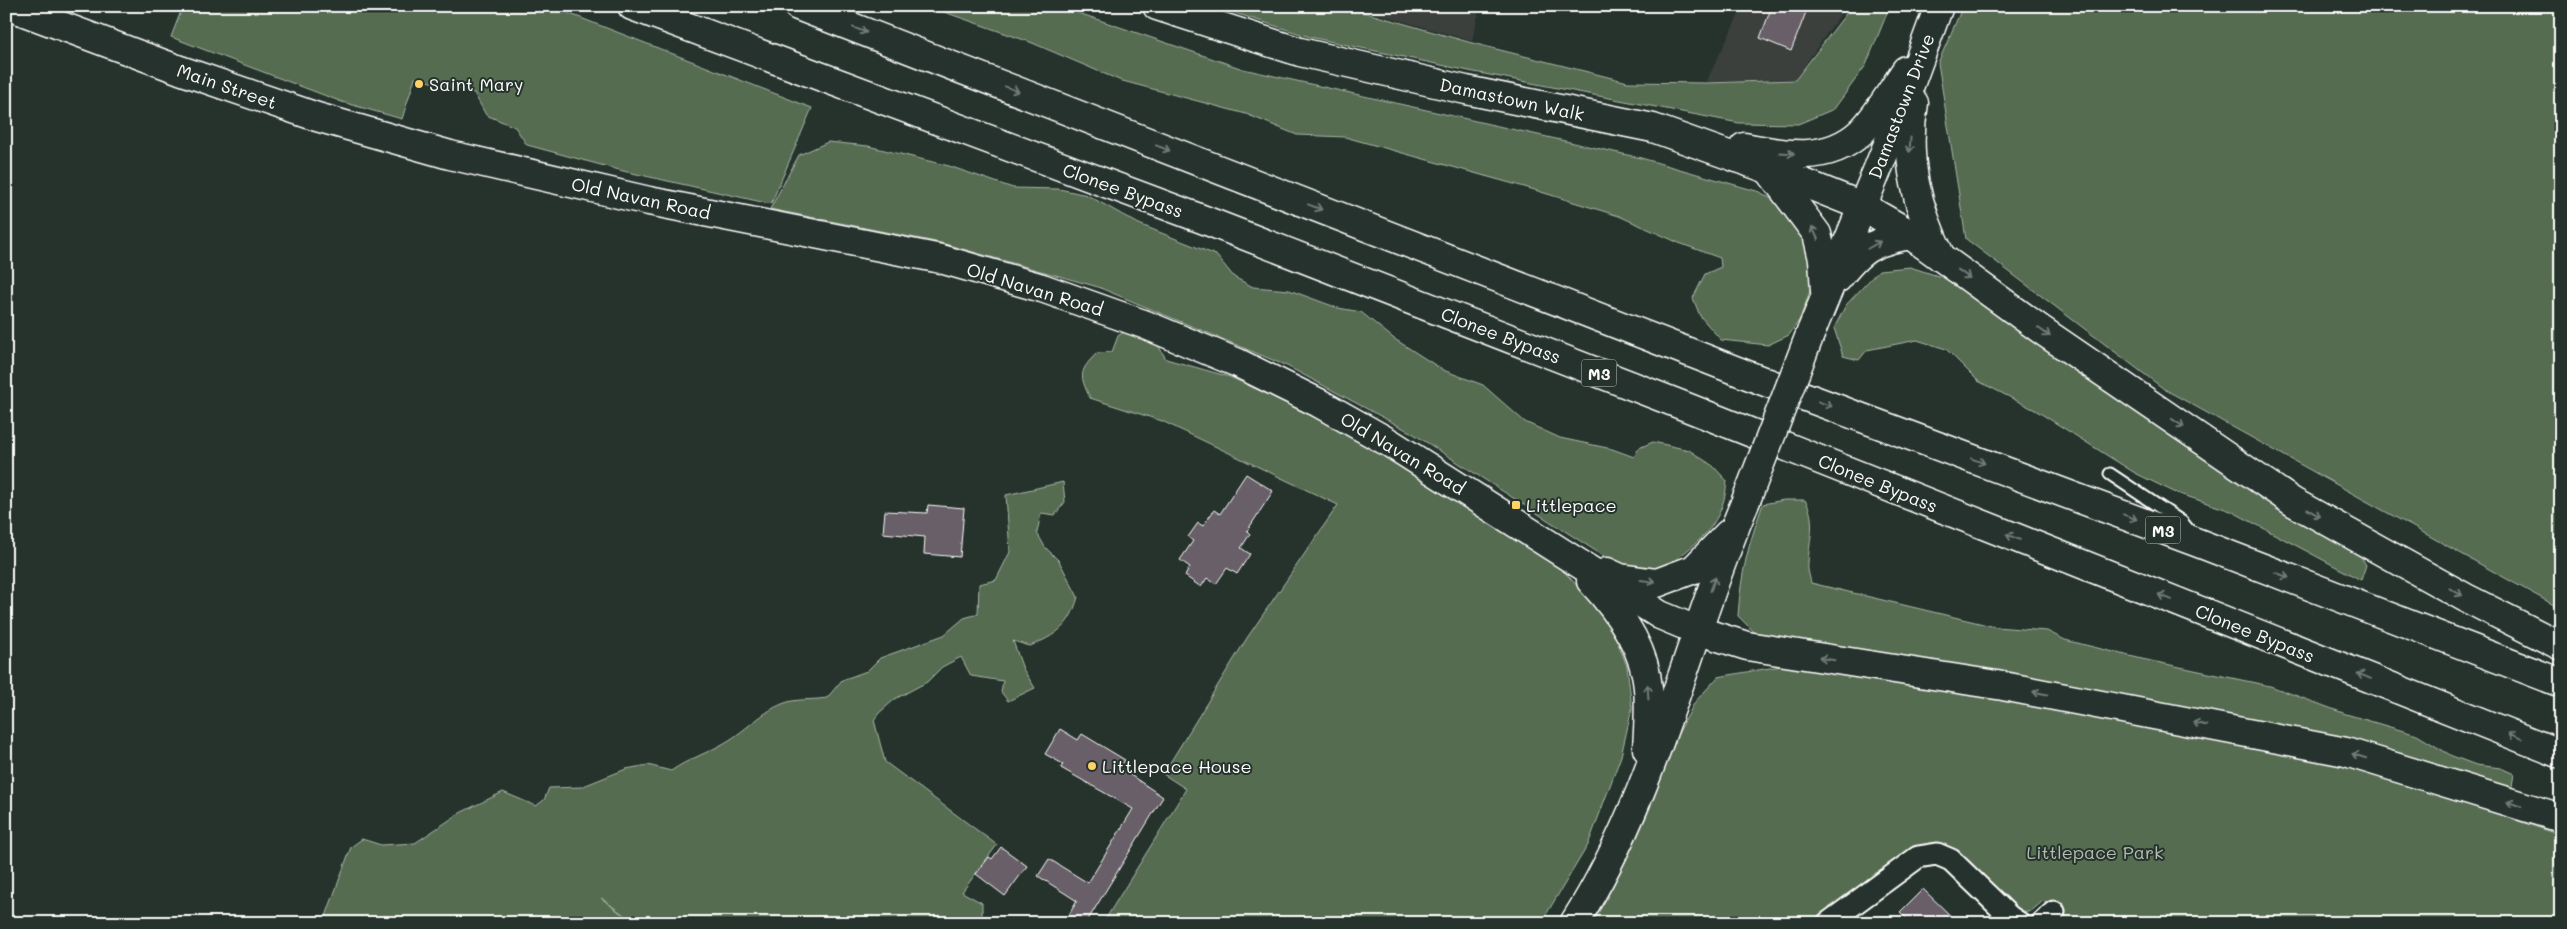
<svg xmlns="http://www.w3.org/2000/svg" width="2567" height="929" viewBox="0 0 2567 929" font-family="Mali,sans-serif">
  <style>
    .built { fill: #3a403e }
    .green { fill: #566c51; stroke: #aab6a8 }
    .building { fill: #675f67; stroke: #fff }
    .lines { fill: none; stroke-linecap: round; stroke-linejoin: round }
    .lane-casing { stroke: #fff; stroke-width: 15 }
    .street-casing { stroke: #fff; stroke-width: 25 }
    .secondary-casing { stroke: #fff; stroke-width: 31 }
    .highway-casing { stroke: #fff; stroke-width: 31 }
    .lane { stroke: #26332d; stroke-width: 11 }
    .street { stroke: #26332d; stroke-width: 21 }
    .secondary { stroke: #26332d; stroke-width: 28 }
    .highway { stroke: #26332d; stroke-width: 28 }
    .secondary-bridge-casing { stroke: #fff; stroke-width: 31; stroke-linecap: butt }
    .secondary-bridge { stroke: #26332d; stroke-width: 28 }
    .oneway { stroke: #727a76 }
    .poi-dot { fill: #ffd166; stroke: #26332d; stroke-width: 2 }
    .labels { text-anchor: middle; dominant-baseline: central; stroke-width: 4; stroke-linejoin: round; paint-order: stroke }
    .shield { fill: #26332d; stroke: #bec2c0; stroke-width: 1 }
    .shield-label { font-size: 16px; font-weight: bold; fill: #fff }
    .poi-label { font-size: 18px; fill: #fff; stroke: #26332d; text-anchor: start }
    .street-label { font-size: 18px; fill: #fff; stroke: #26332d }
    .park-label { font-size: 18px; fill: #b3bdb1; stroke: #26332d }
  </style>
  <rect width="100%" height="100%" fill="#26332d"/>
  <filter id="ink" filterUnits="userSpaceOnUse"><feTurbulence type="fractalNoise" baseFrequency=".02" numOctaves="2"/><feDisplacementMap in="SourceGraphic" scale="10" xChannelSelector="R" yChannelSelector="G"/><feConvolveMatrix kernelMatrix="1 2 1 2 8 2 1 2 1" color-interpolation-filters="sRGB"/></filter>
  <g filter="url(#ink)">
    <g class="built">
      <path d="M1350,6h130l-8,35z"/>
      <path d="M1743,6h103l-51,73 -89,3z"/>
    </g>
    <g class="green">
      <path d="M183,6h367l262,102 -41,96 -148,-33 -96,-26 -12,-18 -29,-12 -12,-22 -59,-15 -13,41 -60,-17 -171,-65z"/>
      <path d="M927,6h131l185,63 398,89 119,34 31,19 19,44 1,33 -11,31 -11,16 -21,10 -47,-5 -21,-24 -7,-18 12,-24 16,-7 -1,-9 -41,-15 -60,-27 -91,-28 -183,-51 -48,-2 -51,-21 -127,-34 -89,-38z"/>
      <path d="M1213,6h129l130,37 156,39 79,1 88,-3 57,-74h38l-24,59 -32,44 -36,15 -59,-1 -270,-52 -159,-34z"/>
      <path d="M1963,6h598v603l-397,-220 -198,-150 -28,-176z"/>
      <path d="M828,142l40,4 81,20 64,22 46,1 28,6 52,29 77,31 18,22 19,10 36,3 49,18 23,4 32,26 50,32 40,15 42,37 35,16 52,11 22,8 5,-9 14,-6 36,8 24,16 14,15c-3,36 -19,54 -47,75 -6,4 -12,11 -19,13 -15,7 -34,-1 -48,-7l-201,-129 -125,-67 -189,-79 -157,-44 -171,-34 29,-54z"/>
      <path d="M1910,267l44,14 399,263 13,21 -5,15 -130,-69 -57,-19 -39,-19 -100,-63 -57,-29 -32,-32 -29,-9 -50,10 -8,10 -16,-4 -9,-28 12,-23 33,-35z"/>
      <path d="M1125,331l30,9 11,19 64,18 96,44 92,52 141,93 34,37 22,32 12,31 5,42 -11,48 -33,89 -47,78h-438l83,-134 -23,-15 84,-136 91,-133 -176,-84 -72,-23c-11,-23 -11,-27 7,-45l15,-1 6,-16z"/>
      <path d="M1063,482l2,20 -10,13 -14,-2 -4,20 8,14 14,14 19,36c-8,29 -21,38 -48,49l-17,-5 10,28 12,19 -27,13 -7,-9 2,-11 -32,-5 -10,-19 -19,10 -15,15 -32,17 -16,14 -5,7 11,42 112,83 -35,47 20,11v20h-347l-34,-25 32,25h-314l6,-4 26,-72 11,-8 19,6 34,-2 45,-30 43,-21 33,14 8,-6 5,-12 32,-1 45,-18 22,-4 23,6c17,-12 37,-18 55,-29 21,-12 41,-36 66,-41 11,-2 23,-1 35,-3l15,-18 25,-9 13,-13 64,-23 20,-17 14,-4 1,-30 17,-4 14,-28 -4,-57z"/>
      <path d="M1784,500h21c12,21 4,40 3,63 -1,7 2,14 3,20l185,44 51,4 18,9 77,19 128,27 76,28 71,21 35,21 24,9 25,3 13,6 -3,18 -754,-157 -19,-19c3,-44 10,-70 25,-112z"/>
      <path d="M1787,665l170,24 396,78 208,68v88h-493l-25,-22 -13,11 -13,-2 -57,-54 -76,13 -74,54h-224l62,-133 47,-88 23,-25z"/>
    </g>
    <g class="building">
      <path d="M1772,6h20l14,6 -15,39 -31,-13z"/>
      <path d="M1246,474l27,17 -26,40 3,3 -9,14 9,6 -13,20 -10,-6 -11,16 -9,-6 -6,9 -16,-11 5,-9 -10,-7 13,-19 -5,-4 10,-14 5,3 11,-16 6,4z"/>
      <path d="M928,505l36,3 -4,49 -36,-3 1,-17 -42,-4 2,-22 42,2z"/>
      <path d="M1060,729l18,11 4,-6 43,26 -5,8 43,29 -77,126h-22l13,-22 -39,-25 11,-17 39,24 45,-74 -72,-41 2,-4 -18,-10z"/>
      <path d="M1001,847l26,19 -22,30 -29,-22 13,-17 3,2z"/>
      <path d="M1923,889l35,34h-47l-11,-11z"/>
    </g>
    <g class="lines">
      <defs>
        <path id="lane" d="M2110,474l72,48 9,11"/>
        <g id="street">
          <path d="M1828,923l90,-66 19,-3 14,6 59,57 9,6"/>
          <path d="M2042,923l12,-11"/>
        </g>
        <g id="secondary">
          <path d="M8,6l172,64 137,47 133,38 199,46 292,58 101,29 104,37 92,38 81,40 71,40 270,172 36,15"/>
          <path d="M1157,6l143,46 166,38 187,38 123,44 86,34"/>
          <path d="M1914,103c-10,55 3,105 27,154"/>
          <path d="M1744,147c40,8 84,16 117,-15 17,-17 31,-42 45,-62"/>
          <path d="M1769,170l48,64 6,25 2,32"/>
          <path d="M1838,278c24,-31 35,-36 72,-43"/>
          <path d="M1811,332l81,-198 47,-128"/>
          <path d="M1607,572l13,6 37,5 37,-14 34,-35"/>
          <path d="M1591,581c26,28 54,67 57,107 2,20 0,41 -1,61"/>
          <path d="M1574,923c82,-128 112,-281 171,-420"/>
        </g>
        <g id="highway">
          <path d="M632,6l570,213 487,189 872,346"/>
          <path d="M798,6l965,375 438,163 360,139"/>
          <path d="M1862,206l43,25 135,98 253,173 173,96 95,48"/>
          <path d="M1696,630l51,16 256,40 343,66 215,66"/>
        </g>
      </defs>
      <use href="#lane" class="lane-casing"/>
      <use href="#street" class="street-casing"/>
      <use href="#secondary" class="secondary-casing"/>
      <use href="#highway" class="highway-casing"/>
      <use href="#lane" class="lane"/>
      <use href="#street" class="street"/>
      <use href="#secondary" class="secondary"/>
      <use href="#highway" class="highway"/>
      <defs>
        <path id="secondary-bridge" d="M1745,503l66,-171"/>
      </defs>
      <use href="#secondary-bridge" class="secondary-bridge-casing"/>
      <use href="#secondary-bridge" class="secondary-bridge"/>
    </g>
    <defs><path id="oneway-shaft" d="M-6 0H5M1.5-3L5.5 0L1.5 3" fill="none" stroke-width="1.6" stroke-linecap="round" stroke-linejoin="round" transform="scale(1.25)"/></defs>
    <g class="oneway">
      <use href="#oneway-shaft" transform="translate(860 30) rotate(21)"/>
      <use href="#oneway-shaft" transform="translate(1012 89) rotate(21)"/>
      <use href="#oneway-shaft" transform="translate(1910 145) rotate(94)"/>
      <use href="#oneway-shaft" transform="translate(1163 148) rotate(21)"/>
      <use href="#oneway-shaft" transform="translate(1787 153) rotate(3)"/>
      <use href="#oneway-shaft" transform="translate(1315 207) rotate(21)"/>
      <use href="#oneway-shaft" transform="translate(1815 233) rotate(-115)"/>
      <use href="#oneway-shaft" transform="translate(1874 245) rotate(-30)"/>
      <use href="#oneway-shaft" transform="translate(1964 274) rotate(36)"/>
      <use href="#oneway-shaft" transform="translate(2044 332) rotate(35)"/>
      <use href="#oneway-shaft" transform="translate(1825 404) rotate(20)"/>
      <use href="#oneway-shaft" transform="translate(2178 423) rotate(34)"/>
      <use href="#oneway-shaft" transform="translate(1978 461) rotate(20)"/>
      <use href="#oneway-shaft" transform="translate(2314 513) rotate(29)"/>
      <use href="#oneway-shaft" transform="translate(2130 517) rotate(20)"/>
      <use href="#oneway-shaft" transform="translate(2013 537) rotate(-158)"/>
      <use href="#oneway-shaft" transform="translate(2282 575) rotate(21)"/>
      <use href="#oneway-shaft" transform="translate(1648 581) rotate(8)"/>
      <use href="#oneway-shaft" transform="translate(1713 584) rotate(-70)"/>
      <use href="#oneway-shaft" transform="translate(2456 592) rotate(29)"/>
      <use href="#oneway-shaft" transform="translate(2165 597) rotate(-158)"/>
      <use href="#oneway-shaft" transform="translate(1827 659) rotate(-171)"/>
      <use href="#oneway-shaft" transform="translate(2364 676) rotate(-158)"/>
      <use href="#oneway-shaft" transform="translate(1648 692) rotate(-93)"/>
      <use href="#oneway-shaft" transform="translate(2040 693) rotate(-169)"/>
      <use href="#oneway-shaft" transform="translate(2200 724) rotate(-169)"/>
      <use href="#oneway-shaft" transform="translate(2515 736) rotate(-158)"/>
      <use href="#oneway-shaft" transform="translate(2359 756) rotate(-163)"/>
      <use href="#oneway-shaft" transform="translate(2514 804) rotate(-163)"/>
    </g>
  </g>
  <g class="poi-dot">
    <circle cx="419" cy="84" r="5"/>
    <rect x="1511" y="500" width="10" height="10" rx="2.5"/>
    <circle cx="1092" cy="766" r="5"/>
  </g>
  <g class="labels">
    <g class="shield">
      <rect x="1581.5" y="359.5" width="35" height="27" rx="4"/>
      <rect x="2145.5" y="516.5" width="35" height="27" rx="4"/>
    </g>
    <g class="shield-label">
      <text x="1599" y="373">M3</text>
      <text x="2163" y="530">M3</text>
    </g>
    <g class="poi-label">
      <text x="429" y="84">Saint Mary</text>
      <text x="1526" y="505">Littlepace</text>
      <text x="1102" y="766">Littlepace House</text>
    </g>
    <g class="street-label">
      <text transform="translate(227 86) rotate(19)">Main Street</text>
      <text transform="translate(1512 99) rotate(12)">Damastown Walk</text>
      <text transform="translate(1901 106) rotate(-69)">Damastown Drive</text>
      <text transform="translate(1123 190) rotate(20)">Clonee Bypass</text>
      <text transform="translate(641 198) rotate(12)">Old Navan Road</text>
      <text transform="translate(1035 289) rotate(17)">Old Navan Road</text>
      <text transform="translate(1501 335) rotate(21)">Clonee Bypass</text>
      <text transform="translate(1403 453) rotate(31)">Old Navan Road</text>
      <text transform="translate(1878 483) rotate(22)">Clonee Bypass</text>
      <text transform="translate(2255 633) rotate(22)">Clonee Bypass</text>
    </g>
    <g class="park-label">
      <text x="2095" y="852">Littlepace Park</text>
    </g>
  </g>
  <rect width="2567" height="929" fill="none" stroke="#26332d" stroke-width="25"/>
  <rect x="12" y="12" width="2542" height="904" fill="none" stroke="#fff" stroke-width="2" filter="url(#ink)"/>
</svg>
